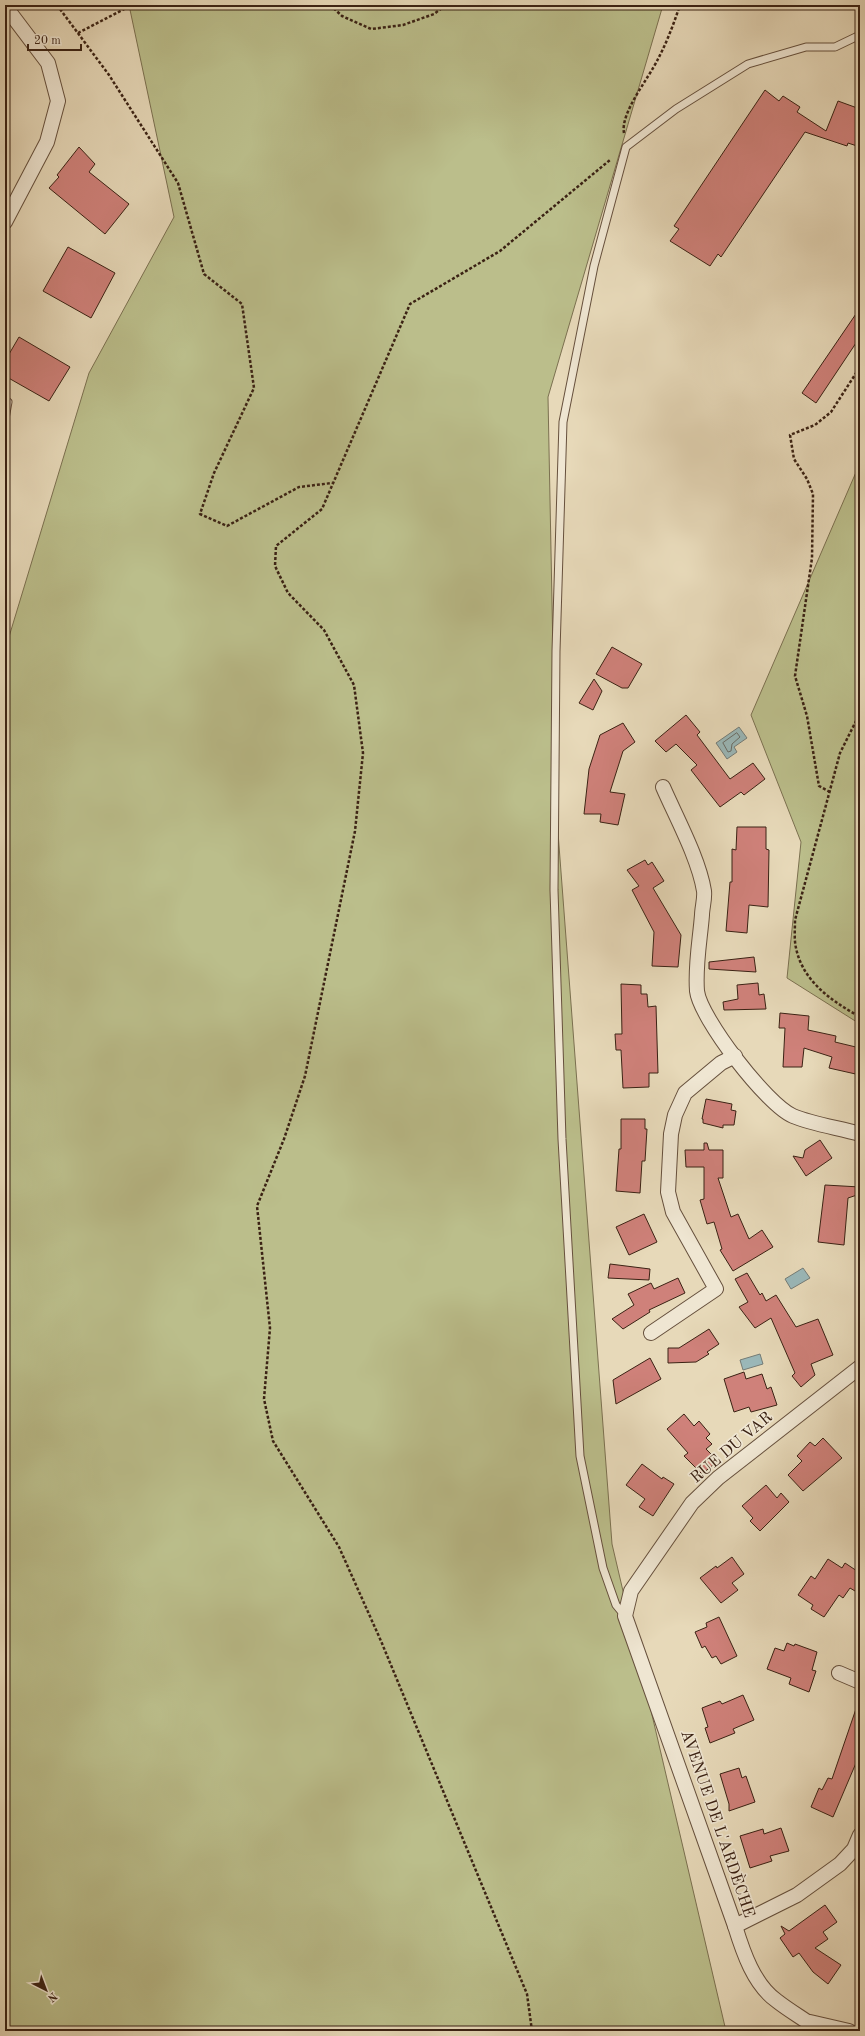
<svg xmlns="http://www.w3.org/2000/svg" width="865" height="2036" viewBox="0 0 865 2036" font-family="'Old Standard TT',serif">
  <style>
    .green { fill: #bbbe8b; stroke: #7b7050 }
    .water { fill: #9ab8b9; stroke: #747c77 }
    .lines { fill: none; stroke-linecap: round; stroke-linejoin: round }
    .shore { stroke: #6a6d66; stroke-width: 1 }
    .building { fill: #cf817a; stroke: #3b2214 }
    .service-casing { stroke: #66503d; stroke-width: 9 }
    .minor-casing { stroke: #66503d; stroke-width: 16 }
    .path { stroke: #3b2214; stroke-width: 2.5; stroke-dasharray: 3 2; stroke-linecap: butt }
    .service { stroke: #efe6d2; stroke-width: 7 }
    .minor { stroke: #efe6d2; stroke-width: 14 }
    .labels { text-anchor: middle; dominant-baseline: central; stroke-width: 3.5; stroke-linejoin: round; paint-order: stroke }
    .street-label { font-size: 16px; fill: #3b2214; stroke: #efe6d2 }
  </style>
  <rect width="100%" height="100%" fill="#e7d9b9"/>
  <filter id="stains"><feTurbulence type="fractalNoise" baseFrequency=".005" numOctaves="4"/><feColorMatrix values="0 0 0 0 .2 0 0 0 0 .09 0 0 0 0 .02 0 0 0 .5 -.17"/></filter>
  <radialGradient id="worn" r=".72"><stop offset=".6" stop-color="#630" stop-opacity="0"/><stop offset="1" stop-color="#630" stop-opacity=".3"/></radialGradient>
  <g class="green">
    <path d="M129,5h534l-115,392 8,409 56,738 114,487h-721v-1381l84,-277 85,-156z"/>
    <path d="M860,463v561l-73,-46 14,-136 -50,-127z"/>
  </g>
  <g class="water">
    <path d="M739,727l8,11 -13,9 3,5 -10,7 -11,-16z"/>
    <path d="M803,1268l7,10 -19,11 -6,-10z"/>
    <path d="M760,1354l3,10 -20,6 -3,-10z"/>
  </g>
  <g class="lines">
    <path class="shore" d="M737,733l3,4 -8,7 -1,7 -3,1 -5,-9z"/>
  </g>
  <g class="building">
    <path d="M765,90l14,11 4,-5 17,11 -3,5 29,19 12,-30 22,8v38l-12,-4 -1,3 -42,-14 -84,125 -3,-3 -8,12 -40,-25 9,-12 -5,-3z"/>
    <path d="M79,147l16,17 -6,8 40,32 -24,30 -56,-46 10,-11 -2,-2z"/>
    <path d="M68,247l47,26 -24,45 -48,-27z"/>
    <path d="M860,308v29l-44,66 -14,-10z"/>
    <path d="M19,337l51,30 -21,34 -44,-25v-15z"/>
    <path d="M612,647l30,17 -14,24h-6l-26,-14z"/>
    <path d="M594,679l8,12 -9,19 -14,-7z"/>
    <path d="M686,715l14,17 -3,3 33,44 23,-16 12,16 -21,16 -3,-3 -21,15 -29,-37 6,-5 -21,-21 -10,8 -11,-11z"/>
    <path d="M623,723l12,19 -12,9 -13,41 15,2 -7,31 -18,-3 1,-8h-17l5,-45 11,-34z"/>
    <path d="M737,827h29v22l3,1 -1,57 -19,-2 -2,28 -21,-2 4,-49h2v-33l4,1z"/>
    <path d="M645,860l3,5 4,-3 12,19 -11,7 28,47 -3,32 -26,-1 2,-34 -22,-42 7,-4 -12,-16z"/>
    <path d="M754,957l2,15 -47,-3v-7z"/>
    <path d="M758,983l1,12 5,-1 2,15 -42,1 -1,-8 15,-3 -1,-14z"/>
    <path d="M621,984l20,1v9h6l1,13 8,-1 2,67h-9v14l-26,1 -2,-38h-5l-1,-16h7z"/>
    <path d="M780,1013l29,3 -1,14 28,6 -1,6 25,6v27l-31,-7 3,-11 -28,-9 -2,19h-19l2,-39h-6z"/>
    <path d="M706,1099l26,5 -1,6 5,1 -2,14h-11v3l-20,-5v-4h-1z"/>
    <path d="M621,1119h24v10h2l-2,32h-3l-2,32 -24,-2 3,-42h2z"/>
    <path d="M820,1140l12,18 -26,18 -13,-20 10,2 2,-8z"/>
    <path d="M704,1143h3l2,7h14v28h-5l13,39 7,-3 11,25 13,-9 11,17 -40,24 -13,-21 2,-1 -8,-27 -7,2 -7,-24 4,-1v-32h-18l-1,-17h19z"/>
    <path d="M825,1185l35,2v7l-12,4 -4,47 -26,-3z"/>
    <path d="M644,1214l13,28 -28,13 -13,-28z"/>
    <path d="M610,1264l40,5 -1,11 -41,-2z"/>
    <path d="M747,1273l13,22 2,-2 4,8 10,-6 20,32 22,-8 15,36 -22,9 4,11 -14,12 -9,-11 3,-3 -24,-55 -16,10 -16,-21 9,-5 -13,-23z"/>
    <path d="M678,1278l7,15 -36,17 1,2 -27,17 -11,-10 22,-14 -6,-11 23,-11 3,6z"/>
    <path d="M709,1329l10,15 -12,8 2,2 -13,8 -28,1v-15h11z"/>
    <path d="M650,1358l11,21 -45,25 -3,-24z"/>
    <path d="M744,1372l2,7 16,-5 5,15 4,-2 6,18 -26,7 -2,-5 -15,5 -10,-33z"/>
    <path d="M684,1414l10,12 5,-5 11,13 -4,4 6,6 -6,5 12,12 -16,13 -18,-18 4,-3 -21,-24z"/>
    <path d="M823,1438l19,20 -39,33 -15,-16 14,-14 -5,-5 13,-14 5,4z"/>
    <path d="M642,1464l20,15 1,-2 11,7 -21,32 -14,-9 6,-8 -19,-14z"/>
    <path d="M766,1485l11,13 4,-5 8,9 -29,29 -10,-10 3,-3 -11,-12z"/>
    <path d="M732,1557l12,17 -12,9 6,7 -17,13 -21,-25 16,-12 1,2z"/>
    <path d="M828,1559l14,9 3,-5 15,10v21l-10,-6 -7,10 -4,-3 -15,22 -13,-8 2,-4 -15,-10 13,-19 4,3z"/>
    <path d="M719,1617l18,39 -16,8 -5,-8 -4,2 -7,-12 -3,2 -7,-16 12,-5 -1,-4z"/>
    <path d="M787,1643l7,3 1,-2 22,8 -5,18 4,1 -7,21 -20,-8 2,-6 -24,-9 8,-21 9,3z"/>
    <path d="M743,1695l11,25 -21,9 2,4 -25,10 -5,-15 3,-1 -6,-19 18,-7 2,3z"/>
    <path d="M858,1703l2,1v61l-4,-2 -23,54 -22,-10 8,-19 3,2 6,-12 4,1z"/>
    <path d="M739,1768l3,10 4,-2 9,26 -26,9v-7l-9,-30z"/>
    <path d="M781,1828l8,23 -19,5 2,5 -22,7 -10,-32 23,-7 1,5z"/>
    <path d="M825,1905l12,17 -14,10 5,7 -13,9 26,17 -13,19 -15,-12 -14,-19 -6,4 -13,-19 5,-4 -4,-8 8,5z"/>
  </g>
  <g class="lines">
    <defs>
      <g id="service">
        <path d="M5,401l3,1 -3,17"/>
        <path d="M625,1616l-9,-11 -13,-37 -23,-112 -18,-317 -8,-249 2,-239 7,-229 31,-156 32,-119 50,-38 72,-45 58,-17h29l25,-12"/>
      </g>
      <g id="minor">
        <path d="M5,6l43,57 10,38 -11,41 -42,80"/>
        <path d="M663,787c13,30 36,72 41,104 1,8 -2,17 -2,24 -2,25 -7,50 -5,76 3,27 70,114 96,125 19,8 46,12 67,18"/>
        <path d="M651,1333l65,-44 -43,-77 -5,-20 3,-58 4,-19 10,-22 36,-30 14,-7"/>
        <path d="M839,1673l21,9"/>
        <path d="M735,1926l62,-31 43,-31 14,-15 6,-14"/>
        <path d="M810,2022l39,9"/>
        <path d="M820,2031c-14,-11 -29,-19 -43,-30 -23,-16 -34,-49 -42,-75l-110,-310 6,-25 61,-88 26,-25 142,-111"/>
      </g>
    </defs>
    <use href="#service" class="service-casing"/>
    <use href="#minor" class="minor-casing"/>
    <g class="path">
      <path d="M57,5l52,70 69,108 26,91 38,30 12,84 -40,85 -14,41 27,12 72,-39 33,-4"/>
      <path d="M224,5h10"/>
      <path d="M330,5l12,11 29,13 32,-4 31,-11 12,-9"/>
      <path d="M78,33l54,-28"/>
      <path d="M624,133c-4,-20 25,-55 34,-74 9,-17 16,-36 22,-54"/>
      <path d="M860,717l-4,4 -16,32 -45,167c0,9 -1,20 1,28 7,34 36,53 64,69"/>
      <path d="M830,792l-11,-6 -12,-70 -12,-40 17,-118 1,-64 -6,-15 -13,-20 -4,-24 25,-10 16,-13 29,-45"/>
      <path d="M532,2031l-5,-37 -146,-353 -42,-94 -66,-106 -9,-42 6,-71 -13,-122 27,-67 21,-63 50,-245 8,-78 -9,-68 -30,-55 -36,-37 -13,-27 1,-20 46,-37 88,-205 90,-53 110,-91"/>
    </g>
    <use href="#service" class="service"/>
    <use href="#minor" class="minor"/>
  </g>
  <g class="labels">
    <g class="street-label">
      <text transform="translate(732 1448) rotate(-40)">RUE DU VAR</text>
      <text transform="translate(717 1824) rotate(71)">AVENUE DE L'ARDÈCHE</text>
    </g>
  </g>
  <rect width="865" height="2036" fill="none" stroke="#e7d9b9" stroke-width="20"/>
  <rect x="6" y="6" width="853" height="2024" fill="none" stroke="#3b2214" stroke-width="2"/>
  <rect x="10" y="10" width="845" height="2016" fill="none" stroke="#3b2214"/>
  <g transform="translate(46 1990) rotate(138)" stroke="#efe6d2" stroke-width="3" paint-order="stroke">
  <path d="M0-3L7 15L0 10L-7 15Z" fill="#3b2214"/>
  <text y="-6" font-size="11" font-weight="bold" text-anchor="middle" fill="#3b2214">N</text>
  </g>
  <path d="M28 44v6h53v-6" fill="none" stroke="#3b2214" stroke-width="2"/>
  <text x="34" y="44" font-size="12" fill="#3b2214" stroke="#efe6d2" stroke-width="3" paint-order="stroke">20 m</text>
  <rect width="100%" height="100%" filter="url(#stains)"/>
  <rect width="100%" height="100%" fill="url(#worn)"/>
</svg>
